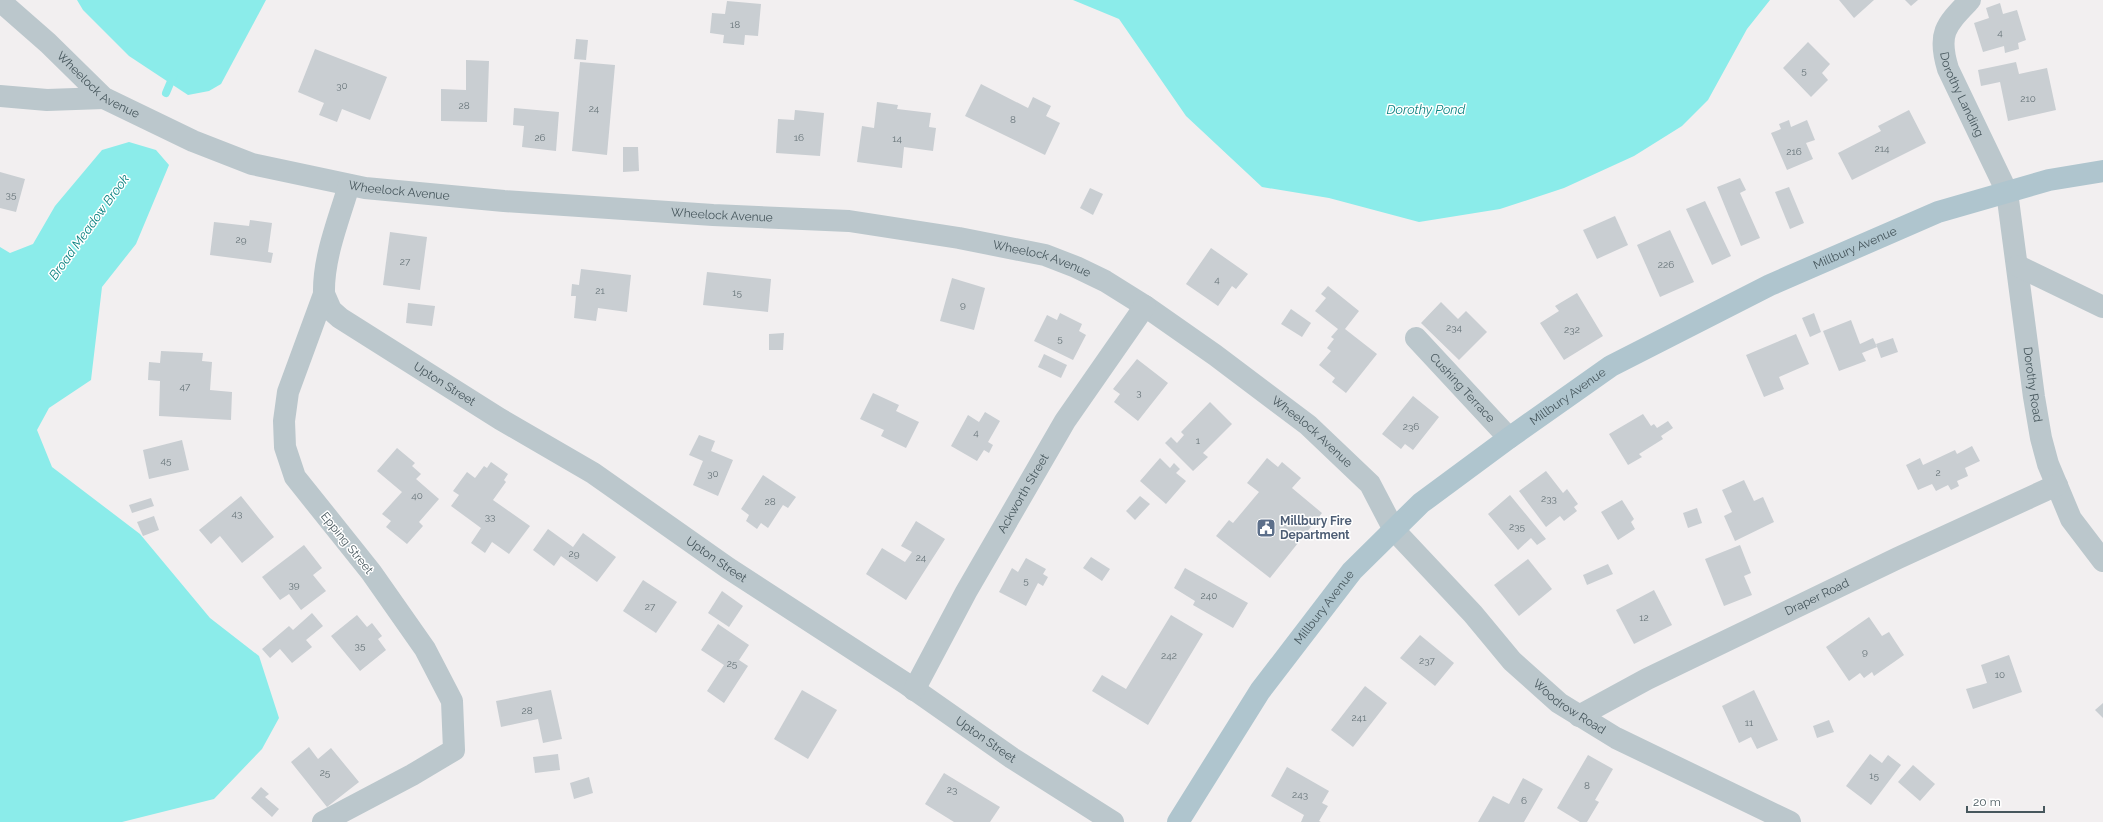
<svg xmlns="http://www.w3.org/2000/svg" width="2103" height="822" viewBox="0 0 2103 822" font-family="Raleway,sans-serif">
  <style>
    .water { fill: #8becea }
    .lines { fill: none; stroke-linecap: round; stroke-linejoin: round }
    .stream { stroke: #8becea; stroke-width: 8 }
    .building { fill: #c9ced2 }
    .minor { stroke: #bbc7cc; stroke-width: 22 }
    .major { stroke: #afc5ce; stroke-width: 22 }
    .labels { text-anchor: middle; dominant-baseline: central; stroke-width: 3; stroke-linejoin: round; paint-order: stroke }
    .number-label { font-size: 10px; fill: #68757a }
    .street-label { font-size: 12px; fill: #47575d; stroke: #fff }
    .service-label { font-size: 12px; font-weight: bold; fill: #4e5e75; stroke: #fff; text-anchor: start }
    .water-label { font-size: 13px; font-style: italic; fill: #0d8482; stroke: #fff }
  </style>
  <rect width="100%" height="100%" fill="#f2eff0"/>
  <g class="water">
    <path d="M77,0h189l-45,84 -12,7 -21,4 -59,-39 -46,-46z"/>
    <path d="M1073,0h697l-23,29 -39,71 -26,26 -48,30 -70,32 -64,21 -81,13 -90,-24 -67,-11 -76,-71 -67,-97z"/>
    <path d="M129,142l27,8 13,15 -33,79 -34,43 -11,93 -42,28 -12,22 15,37 88,67 70,84 49,38 20,62 -17,31 -48,50 -92,23h-122v-575l10,6 23,-9 22,-38 47,-56z"/>
  </g>
  <g class="lines">
    <path class="stream" d="M166,93l8,-19"/>
  </g>
  <g class="building">
    <path d="M1839,0h35l-20,18z"/>
    <path d="M1905,0h13l-7,6z"/>
    <path d="M727,1l34,3 -3,32 -13,-1 -1,10 -21,-2 1,-8 -14,-2 2,-20 13,1z"/>
    <path d="M2000,3l3,11 14,-4 9,30 -8,3 1,6 -14,4 -1,-7 -21,6 -9,-29 15,-5 -3,-10z"/>
    <path d="M576,39l12,1 -2,20 -12,-1z"/>
    <path d="M1808,42l22,22 -8,9 6,7 -17,17 -28,-29z"/>
    <path d="M315,49l72,28 -17,43 -28,-11 -5,13 -18,-7 5,-12 -26,-11z"/>
    <path d="M466,60l23,1 -2,61 -46,-1v-32l25,1z"/>
    <path d="M580,62l35,3 -8,90 -35,-4z"/>
    <path d="M2016,62l3,12 28,-6 9,42 -48,11 -8,-39 -19,4 -3,-16z"/>
    <path d="M981,84l47,24 5,-11 18,9 -5,10 14,7 -15,32 -80,-39z"/>
    <path d="M877,102l21,3 -1,4 34,4 -2,14 7,1 -3,23 -29,-4 -2,21 -45,-6 5,-36 12,2z"/>
    <path d="M514,108l45,4 -3,39 -34,-4 2,-21 -11,-1z"/>
    <path d="M795,110l29,3 -4,43 -44,-3 2,-34 16,1z"/>
    <path d="M1909,110l17,33 -74,37 -14,-27 43,-22 -3,-5z"/>
    <path d="M1789,120l2,7 16,-7 8,20 -9,3 7,16 -26,11 -16,-37 10,-4 -2,-5z"/>
    <path d="M623,147h15l1,24 -16,1z"/>
    <path d="M0,172l25,7 -9,33 -16,-4z"/>
    <path d="M1740,178l6,12 -6,3 20,45 -19,8 -24,-59z"/>
    <path d="M1789,187l15,36 -14,6 -15,-37z"/>
    <path d="M1090,188l13,6 -10,21 -13,-7z"/>
    <path d="M1705,201l26,55 -19,9 -26,-56z"/>
    <path d="M1615,216l13,29 -31,14 -14,-29z"/>
    <path d="M250,220l22,3 -4,29 5,1 -2,10 -61,-8 4,-33 35,4z"/>
    <path d="M1670,230l24,52 -34,15 -23,-52z"/>
    <path d="M390,232l37,5 -7,53 -37,-5z"/>
    <path d="M1211,248l37,26 -12,15 -4,-3 -14,20 -32,-22z"/>
    <path d="M581,269l50,6 -4,37 -29,-4 -2,13 -22,-3 2,-22h-5l1,-12 7,1z"/>
    <path d="M707,272l64,7 -3,33 -65,-7z"/>
    <path d="M952,278l33,10 -11,42 -34,-9z"/>
    <path d="M1328,286l31,25 -14,18 32,25 -31,39 -14,-11 3,-4 -16,-13 12,-14 -4,-3 7,-9 -3,-2 7,-8 -23,-18 11,-13 -5,-4z"/>
    <path d="M1577,293l26,43 -39,24 -24,-37 19,-12 -4,-5z"/>
    <path d="M1441,302l17,17 8,-8 21,21 -28,28 -38,-37z"/>
    <path d="M408,303l27,3 -3,20 -26,-3z"/>
    <path d="M1291,309l20,14 -9,14 -21,-13z"/>
    <path d="M1060,313l22,11 -3,7 7,4 -13,25 -39,-19 13,-26 10,5z"/>
    <path d="M1814,313l7,19 -11,5 -8,-19z"/>
    <path d="M1851,320l9,24 13,-6 4,9 -15,6 4,8 -27,10 -16,-40z"/>
    <path d="M784,333l-1,17h-14v-16z"/>
    <path d="M1796,334l13,30 -30,13 5,12 -20,8 -18,-42z"/>
    <path d="M1893,338l5,14 -17,6 -5,-14z"/>
    <path d="M161,351l42,2 -1,8 10,1 -2,28 22,2 -1,28 -72,-4 1,-35 -12,-1 1,-18 11,1z"/>
    <path d="M1044,354l23,11 -6,13 -23,-11z"/>
    <path d="M1137,359l31,24 -30,38 -24,-19 6,-8 -7,-5z"/>
    <path d="M873,393l26,12 -3,6 23,11 -13,26 -25,-12 3,-6 -24,-11z"/>
    <path d="M1413,396l26,21 -26,33 -8,-6 -4,5 -19,-15z"/>
    <path d="M1210,402l22,22 -29,29 5,4 -15,14 -28,-28 6,-6 6,6 7,-8 -3,-3z"/>
    <path d="M985,412l15,9 -12,21 5,3 -4,8 -5,-3 -7,11 -26,-15 17,-31 11,7z"/>
    <path d="M1643,414l8,12 3,-2 3,4 11,-7 5,7 -12,8 2,3 -24,15 3,3 -14,8 -19,-31z"/>
    <path d="M699,435l16,6 -4,10 22,9 -15,36 -25,-11 10,-24 -14,-6z"/>
    <path d="M182,440l7,30 -40,9 -6,-29z"/>
    <path d="M1972,446l8,15 -15,7 3,8 -11,5 2,5 -8,4 -3,-5 -12,6 -4,-7 -14,6 -12,-25 14,-7 3,7 32,-15 2,4z"/>
    <path d="M397,448l18,15 -3,3 9,8 -5,5 23,20 -20,23 4,4 -16,18 -21,-17 5,-6 -9,-7 20,-22 -25,-21z"/>
    <path d="M1160,458l10,10 4,-5 6,6 -4,4 10,8 -20,23 -26,-23z"/>
    <path d="M1267,458l11,9 4,-5 19,16 -9,10 30,25 -52,65 -54,-42 13,-16 4,3 26,-31 -12,-9z"/>
    <path d="M491,462l17,12 -4,6 2,2 -13,18 37,26 -21,28 -17,-12 -7,11 -14,-10 10,-15 -30,-22 8,-11 -6,-4 14,-19 8,6 9,-12 3,2z"/>
    <path d="M1546,471l17,22 4,-4 11,15 -4,3 3,4 -13,10 -4,-5 -14,11 -27,-36z"/>
    <path d="M763,475l33,22 -8,11 -5,-3 -15,23 -7,-5 -4,6 -11,-8 3,-6 -8,-6z"/>
    <path d="M1744,480l10,21 9,-4 11,25 -39,19 -11,-25 8,-4 -10,-22z"/>
    <path d="M1510,495l36,44 -9,6 -6,-7 -13,12 -30,-36z"/>
    <path d="M241,496l33,41 -32,26 -22,-27 -9,8 -12,-14z"/>
    <path d="M1140,496l10,8 -15,16 -9,-9z"/>
    <path d="M151,498l3,8 -22,7 -3,-8z"/>
    <path d="M1622,500l12,19 -3,3 4,7 -17,11 -17,-28z"/>
    <path d="M1697,508l5,15 -14,5 -5,-15z"/>
    <path d="M154,516l5,14 -16,6 -6,-14z"/>
    <path d="M916,521l29,18 -39,61 -40,-26 16,-26 23,14 7,-10 -11,-6z"/>
    <path d="M548,529l25,18 10,-14 33,24 -19,25 -36,-26 -7,10 -21,-16z"/>
    <path d="M304,545l18,23 -9,7 13,16 -25,19 -12,-16 -9,6 -18,-23z"/>
    <path d="M1740,545l11,28 -7,3 8,19 -28,11 -19,-47z"/>
    <path d="M1091,557l19,12 -8,12 -19,-13z"/>
    <path d="M1026,558l20,11 -3,5 5,3 -5,9 -5,-3 -12,23 -27,-14 13,-24 6,4z"/>
    <path d="M1528,559l24,30 -33,27 -25,-31z"/>
    <path d="M1608,564l5,10 -26,11 -4,-10z"/>
    <path d="M1185,568l63,35 -15,25 -40,-23 2,-4 -21,-13z"/>
    <path d="M643,580l34,22 -21,31 -33,-22z"/>
    <path d="M1654,590l18,35 -38,19 -18,-34z"/>
    <path d="M722,591l21,15 -14,21 -21,-14z"/>
    <path d="M312,613l11,13 -17,14 6,7 -20,16 -12,-14 -10,9 -8,-9 27,-23 4,4z"/>
    <path d="M357,615l10,12 5,-4 10,13 -4,3 8,11 -26,21 -29,-35z"/>
    <path d="M1171,615l32,19 -55,91 -56,-34 10,-16 24,14z"/>
    <path d="M1869,617l13,19 7,-4 15,23 -30,21 -2,-4 -8,6 -4,-5 -11,8 -23,-34z"/>
    <path d="M718,624l31,21 -10,15 9,6 -24,37 -17,-12 17,-26 -23,-15z"/>
    <path d="M1420,635l34,28 -19,23 -35,-28z"/>
    <path d="M2009,655l13,37 -49,17 -7,-20 21,-6 -6,-18z"/>
    <path d="M1365,686l22,17 -34,44 -22,-17z"/>
    <path d="M551,690l11,49 -19,4 -5,-24 -37,8 -5,-26z"/>
    <path d="M802,690l35,20 -29,49 -34,-20z"/>
    <path d="M1754,690l24,50 -21,9 -6,-12 -12,6 -17,-37z"/>
    <path d="M2103,703v15l-8,-8z"/>
    <path d="M1829,720l5,12 -17,6 -4,-12z"/>
    <path d="M309,747l9,12 13,-11 28,34 -32,25 -36,-45z"/>
    <path d="M558,754l2,16 -25,3 -2,-16z"/>
    <path d="M1870,754l12,9 6,-8 13,10 -30,40 -25,-19z"/>
    <path d="M1588,755l25,14 -18,31 4,2 -12,20h-7l-23,-14z"/>
    <path d="M1913,765l22,19 -15,17 -22,-19z"/>
    <path d="M1287,767l42,24 -7,12 6,3 -9,15 2,1h-20l3,-7 -33,-19z"/>
    <path d="M944,773l56,34 -10,15h-36l-29,-18z"/>
    <path d="M589,777l4,16 -19,6 -4,-16z"/>
    <path d="M1523,778l20,11 -19,33h-46l15,-26 16,8z"/>
    <path d="M261,787l8,7 -4,3 14,12 -7,8 -21,-19z"/>
  </g>
  <g class="lines">
    <g class="minor">
      <path id="s1" d="M1970,0c-24,25 -33,33 -22,69l59,123 27,205 7,41 7,26 23,55 32,42"/>
      <path id="s2" d="M0,1l48,42 56,55 89,43 59,23 113,24 139,13 209,14 136,6 110,17 86,17 31,12 29,14 40,25 70,49 93,70 62,59 24,46 79,84 39,47 47,42 57,35 174,84"/>
      <path d="M0,96l47,4 57,-2"/>
      <path d="M2018,266l85,41"/>
      <path id="s3" d="M324,294l7,16 9,8 160,101 93,54 135,95 177,115 107,75 101,64"/>
      <path id="s4" d="M1416,338l93,100"/>
      <path id="s5" d="M914,690l52,-98 99,-171 80,-115"/>
      <path id="s6" d="M1579,716l68,-37 251,-121 159,-73"/>
      <path d="M323,822l89,-47 42,-25 -2,-49 -27,-52 -54,-77 -76,-95 -10,-30 -1,-26 4,-29 36,-98c-1,-37 15,-74 25,-109"/>
    </g>
    <path class="major" id="s7" d="M1178,822l82,-131 92,-120 69,-68 88,-65 102,-72 159,-81 168,-73 111,-32 54,-9"/>
  </g>
  <defs>
    <symbol id="civic-square" viewBox="-11 -11 22 22"><rect x="-9" y="-9" width="18" height="18" rx="4" fill="#5c6f8a" stroke="#fff"/><path d="M-.6-6.5H3V-4.5H.6V-3L4-1V1h2V6H-6V1h2V-1L-.6-3ZM-1.2 2.5V6h2.4V2.5Z" fill="#fff"/></symbol>
  </defs>
  <g fill-rule="evenodd">
    <use href="#civic-square" x="1255" y="517" width="22" height="22"/>
  </g>
  <g class="labels">
    <g class="number-label">
      <text x="735" y="24">18</text>
      <text x="2000" y="32">4</text>
      <text x="1804" y="70">5</text>
      <text x="342" y="85">30</text>
      <text x="2028" y="98">210</text>
      <text x="464" y="105">28</text>
      <text x="594" y="108">24</text>
      <text x="1013" y="119">8</text>
      <text x="540" y="137">26</text>
      <text x="799" y="137">16</text>
      <text x="897" y="138">14</text>
      <text x="1882" y="148">214</text>
      <text x="1794" y="151">216</text>
      <text x="11" y="194">35</text>
      <text x="241" y="239">29</text>
      <text x="405" y="261">27</text>
      <text x="1666" y="264">226</text>
      <text x="1217" y="279">4</text>
      <text x="600" y="290">21</text>
      <text x="737" y="292">15</text>
      <text x="963" y="304">9</text>
      <text x="1454" y="327">234</text>
      <text x="1572" y="329">232</text>
      <text x="1060" y="338">5</text>
      <text x="185" y="386">47</text>
      <text x="1139" y="392">3</text>
      <text x="1411" y="426">236</text>
      <text x="976" y="432">4</text>
      <text x="1198" y="440">1</text>
      <text x="166" y="460">45</text>
      <text x="1938" y="472">2</text>
      <text x="713" y="473">30</text>
      <text x="417" y="495">40</text>
      <text x="1549" y="498">233</text>
      <text x="770" y="501">28</text>
      <text x="237" y="513">43</text>
      <text x="490" y="516">33</text>
      <text x="1517" y="526">235</text>
      <text x="574" y="553">29</text>
      <text x="921" y="557">24</text>
      <text x="1026" y="580">5</text>
      <text x="294" y="584">39</text>
      <text x="1209" y="595">240</text>
      <text x="650" y="606">27</text>
      <text x="1644" y="617">12</text>
      <text x="360" y="645">35</text>
      <text x="1865" y="651">9</text>
      <text x="1169" y="655">242</text>
      <text x="1427" y="660">237</text>
      <text x="732" y="663">25</text>
      <text x="2000" y="674">10</text>
      <text x="527" y="710">28</text>
      <text x="1359" y="717">241</text>
      <text x="1749" y="722">11</text>
      <text x="325" y="772">25</text>
      <text x="1874" y="775">15</text>
      <text x="1587" y="785">8</text>
      <text x="952" y="789">23</text>
      <text x="1300" y="794">243</text>
      <text x="1524" y="800">6</text>
    </g>
    <g class="street-label">
      <text stroke="none"><textPath href="#s2" startOffset="130">Wheelock Avenue</textPath></text>
      <text stroke="none"><textPath href="#s1" startOffset="107">Dorothy Landing</textPath></text>
      <text stroke="none"><textPath href="#s2" startOffset="454">Wheelock Avenue</textPath></text>
      <text stroke="none"><textPath href="#s2" startOffset="778">Wheelock Avenue</textPath></text>
      <text stroke="none"><textPath href="#s7" startOffset="908">Millbury Avenue</textPath></text>
      <text stroke="none"><textPath href="#s2" startOffset="1102">Wheelock Avenue</textPath></text>
      <text stroke="none"><textPath href="#s3" startOffset="153">Upton Street</textPath></text>
      <text stroke="none"><textPath href="#s1" startOffset="409">Dorothy Road</textPath></text>
      <text stroke="none"><textPath href="#s4" startOffset="68">Cushing Terrace</textPath></text>
      <text stroke="none"><textPath href="#s7" startOffset="584">Millbury Avenue</textPath></text>
      <text stroke="none"><textPath href="#s2" startOffset="1426">Wheelock Avenue</textPath></text>
      <text stroke="none"><textPath href="#s5" startOffset="225">Ackworth Street</textPath></text>
      <text transform="translate(347 543) rotate(51)">Epping Street</text>
      <text stroke="none"><textPath href="#s3" startOffset="477">Upton Street</textPath></text>
      <text stroke="none"><textPath href="#s6" startOffset="266">Draper Road</textPath></text>
      <text stroke="none"><textPath href="#s7" startOffset="260">Millbury Avenue</textPath></text>
      <text stroke="none"><textPath href="#s2" startOffset="1806">Woodrow Road</textPath></text>
      <text stroke="none"><textPath href="#s3" startOffset="801">Upton Street</textPath></text>
    </g>
    <g class="service-label">
      <text x="1280" y="521">Millbury Fire<tspan x="1280" dy="14">Department</tspan></text>
    </g>
    <g class="water-label">
      <text x="1426" y="109">Dorothy Pond</text>
      <text transform="translate(89 227) rotate(-54)">Broad Meadow Brook</text>
    </g>
  </g>
  <path d="M1967 806v6h77v-6" fill="none" stroke="#47575d" stroke-width="2"/>
  <text x="1973" y="806" font-size="12" fill="#47575d" stroke="#ffffff" stroke-width="3" paint-order="stroke">20 m</text>
</svg>
